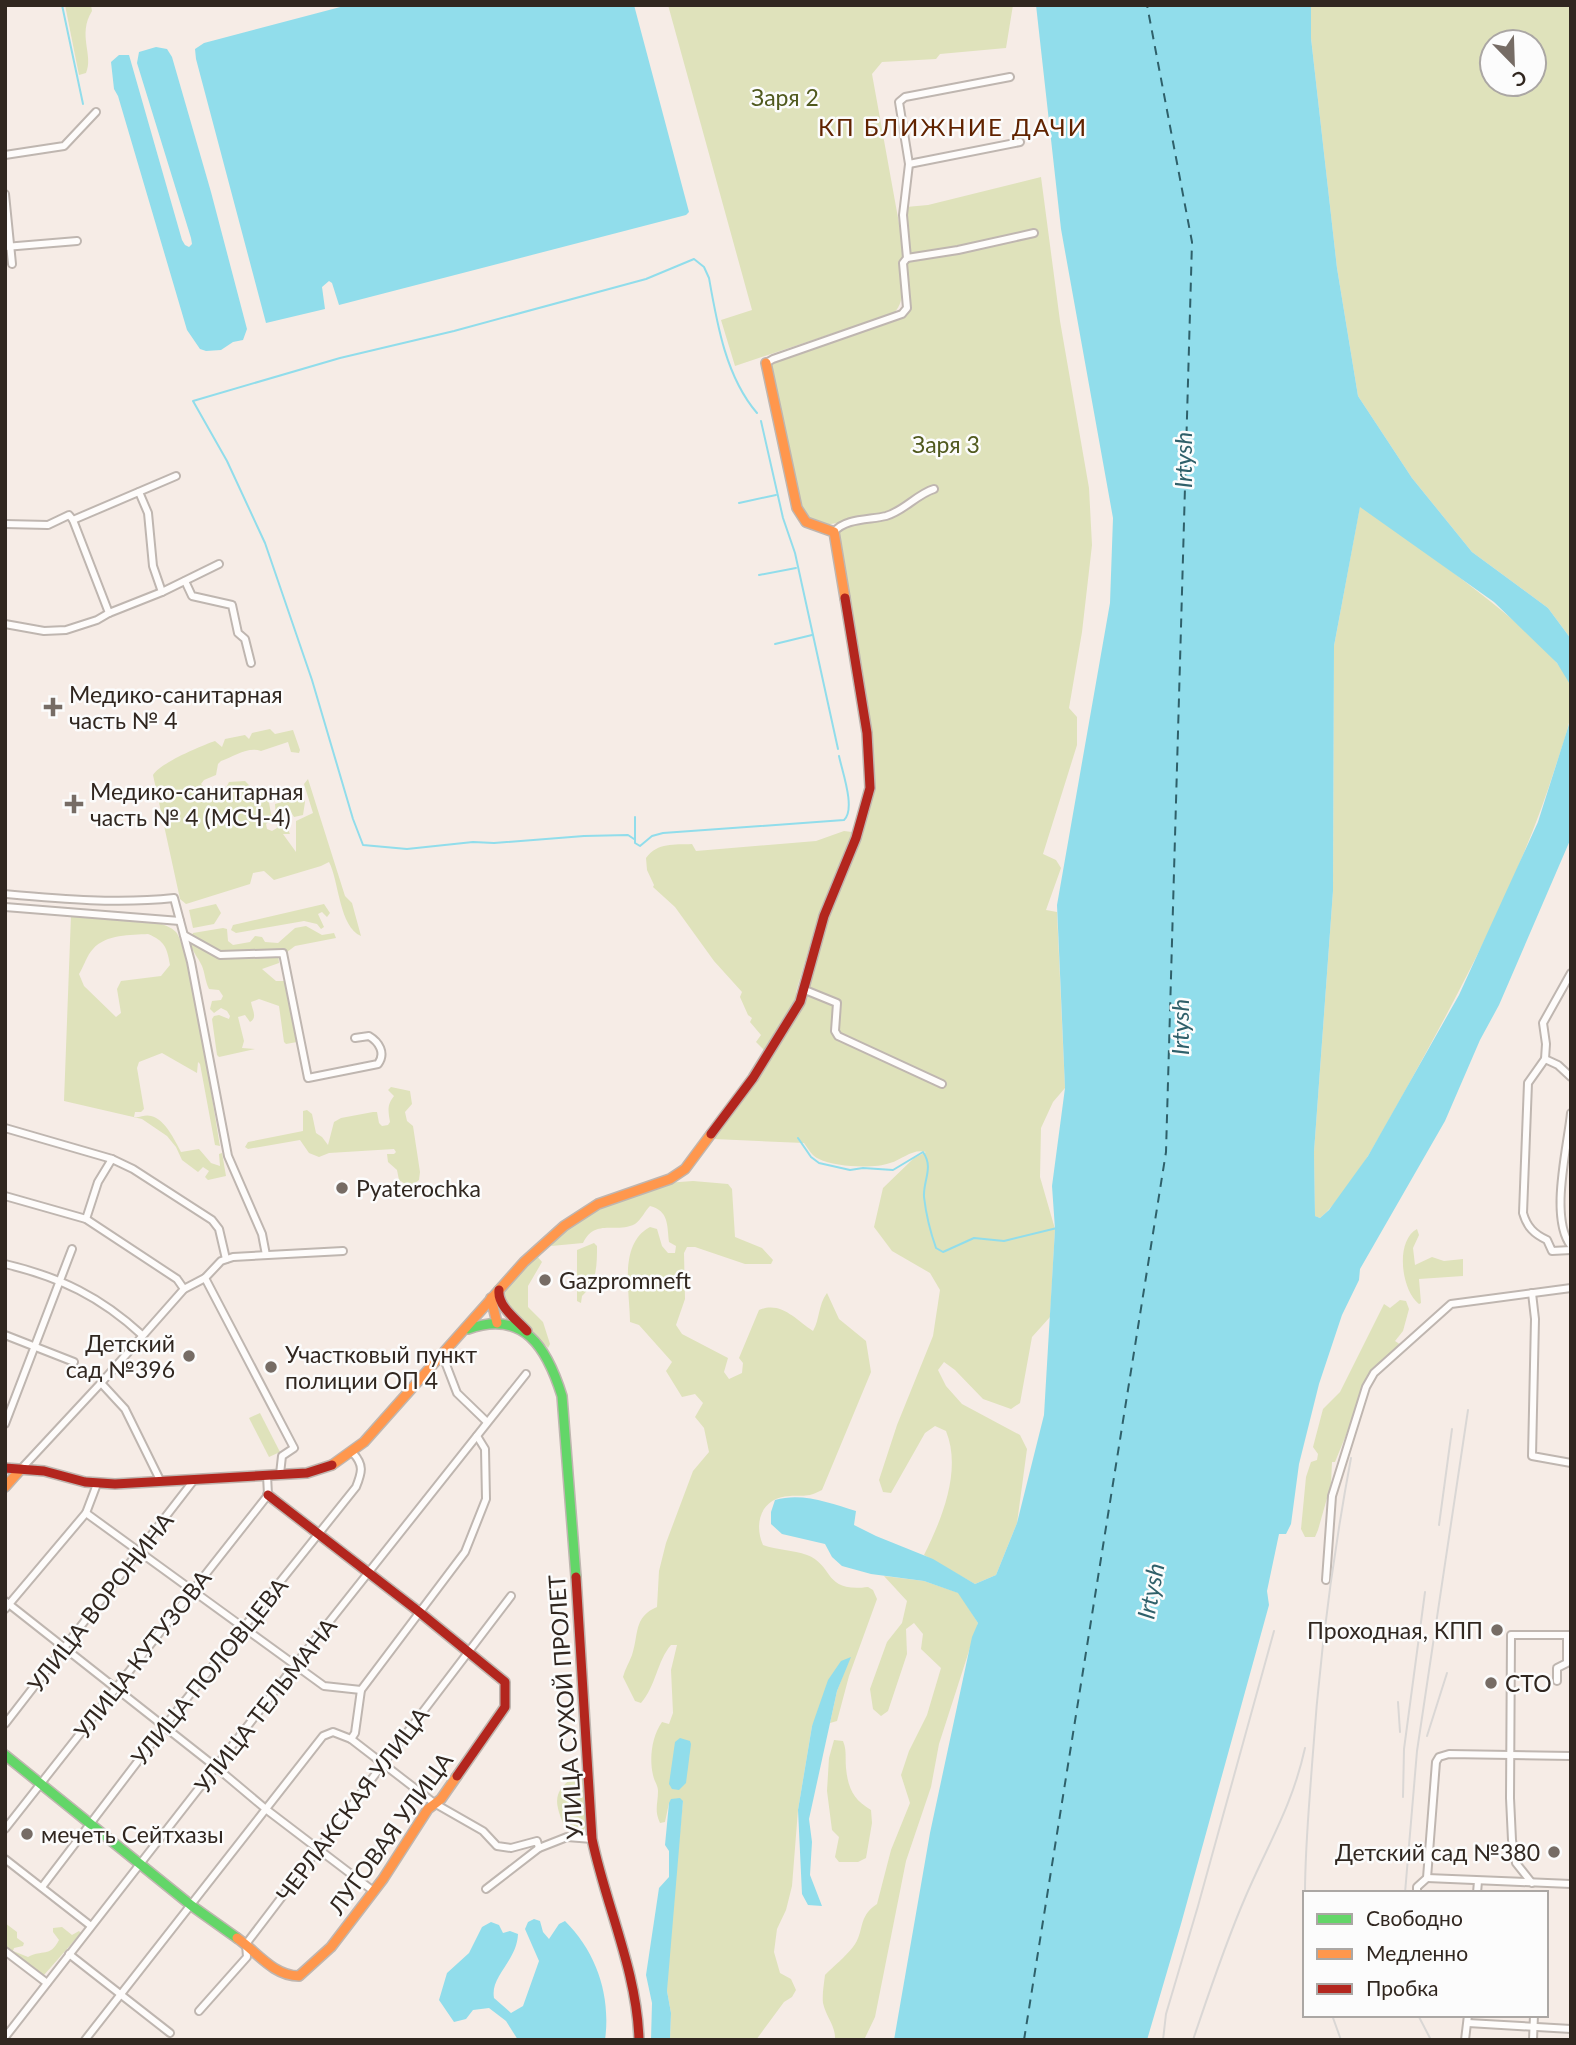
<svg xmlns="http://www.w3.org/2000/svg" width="1576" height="2045" viewBox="0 0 1576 2045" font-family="Lato,sans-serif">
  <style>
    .green { fill: #dfe2bb; fill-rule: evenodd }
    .water { fill: #91ddeb }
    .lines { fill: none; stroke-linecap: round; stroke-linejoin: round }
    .stream { stroke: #91ddeb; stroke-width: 2 }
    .ferry { stroke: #2f606a; stroke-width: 2; stroke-dasharray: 9 7; stroke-linecap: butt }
    .street-casing { stroke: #bfb6b0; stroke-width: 10 }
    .fast-casing { stroke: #bfb6b0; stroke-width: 12 }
    .slow-casing { stroke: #bfb6b0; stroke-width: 12 }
    .jam-casing { stroke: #bfb6b0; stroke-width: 12 }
    .street { stroke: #fefcfb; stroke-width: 6 }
    .fast { stroke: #63d668; stroke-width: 9 }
    .slow { stroke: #ff974d; stroke-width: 9 }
    .jam { stroke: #b3261e; stroke-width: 9 }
    .rail { stroke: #dad7d5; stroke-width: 2 }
    .poi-dot { fill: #766c65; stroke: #fcfcfc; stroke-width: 2.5 }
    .labels { text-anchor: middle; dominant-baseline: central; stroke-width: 5; stroke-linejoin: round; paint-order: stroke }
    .park-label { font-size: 23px; fill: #50591e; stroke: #fcfcfc }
    .poi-label { font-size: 23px; fill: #312720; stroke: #fcfcfc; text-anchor: start }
    .street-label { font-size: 23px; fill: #312720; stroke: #fcfcfc }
    .neighbourhood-label { font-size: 24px; letter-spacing: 2px; fill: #612300; stroke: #fcfcfc }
    .water-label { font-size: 24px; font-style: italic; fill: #2f606a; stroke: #fcfcfc }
  </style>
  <rect width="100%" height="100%" fill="#f6ece6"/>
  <g class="green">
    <path d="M65,5h26l1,6c-15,24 2,44 -6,62l-7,2z"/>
    <path d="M668,5h345l-7,43 -66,6 -4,5 -54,3 -10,12 32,177c-8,20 6,46 -10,62l-159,53 -14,-46 31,-10z"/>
    <path d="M1311,5h260v634l-23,-31 -76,-56 -60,-74 -54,-82 -21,-128 -26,-230zM1492,42h42v42h-42z"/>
    <path d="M1041,177l19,144 29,167 3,57 -10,87 -13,76 8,9v28l-34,109 13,6 5,8 -15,42 11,2 8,176 -12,14 -12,26 -1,49 15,52 -5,88 -18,20 -12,66 -9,6 -28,-10 -28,-29 -11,-8 -6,8 8,16 16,18 58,31 7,14 -10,74 -21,52 -21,9 -51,-29c18,-36 38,-85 22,-124l-11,-5 -10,7 -34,60 -8,-1 -4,-12 18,-55 36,-89 7,-46 -10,-17 -38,-22 -18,-24 9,-39 31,-30 12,-6c-13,-4 -23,7 -36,11 -16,6 -55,4 -71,-4 -7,-3 -10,-9 -15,-16l-90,-4 71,-109 41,-111 27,-63 20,-59 -2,-59 -34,-215 -18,3 -17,-11 -32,-151 137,-51c4,-17 -5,-35 0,-53l4,-1 -5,-52 22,-2z"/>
    <path d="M1360,506c41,29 203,138 211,182 4,26 -7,52 -15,77 -36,114 -93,221 -151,326 -22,38 -52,99 -85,127l-5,-2 -1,-64 19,-261 1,-245z"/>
    <path d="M270,729l5,5 18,-4 7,20 -1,3 -8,-1 -3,-10 -27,9c-12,-5 -27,5 -40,10l-3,3 -2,11 -12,5 -3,4c6,7 15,8 24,6l4,-8 16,-1 7,7 15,4 5,27 -6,5 1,5 5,2 5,-3 -2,-24 7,-2 -4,-6 2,-3 21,-4 4,13 -2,13 -9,2 -5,-8 -10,2 11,23h-7l13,18v-31l17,-8 -9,-29 4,-5 37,117 7,7 9,33c-22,-9 -22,-55 -32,-74l-8,4 -47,14 -10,-9 -11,2 -3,11 -64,20 -6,-5 -27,-124c7,-12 48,-29 62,-34l7,6 3,-8 20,-4 4,4 3,-6z"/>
    <path d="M844,831l8,1v6l-34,80 -22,74 1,4 -31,56 -10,-10 5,-7 -11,-13 2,-4 -4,-3 -8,-18 2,-5 -28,-31 -39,-54 -22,-20 1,-2 -7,-15 -1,-12c12,-16 28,-13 46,-14l4,7 120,-10z"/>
    <path d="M216,904l5,9 -7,11 -21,4 -4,-18z"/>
    <path d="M324,904l6,9 -3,4 -5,-5 -4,2 6,13 -3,2 -4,-5 -13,-3 -68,12 -5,-3 2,-5z"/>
    <path d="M71,915c25,2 87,-1 105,17 13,13 39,184 44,214l-5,-1 -15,-81 -2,-2 -1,11 -35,-20 -23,9 -2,6 7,41 -3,3h-6l-1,5c6,1 11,-3 17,-1 14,3 24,25 30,36l18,-3 12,14 9,3 -1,-12 3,-1 4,23 -18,4 -3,-3 4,-6 -6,-4 -5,5 -16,-12 -6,-13 -9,-11 -25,-17 -78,-18zM148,934c17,7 19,14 22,31l-9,11 -40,5 -4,8 4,24 -5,4 -32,-31 -5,-12c5,-8 8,-19 14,-25 13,-15 38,-14 55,-15z"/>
    <path d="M306,926l16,9 12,-2 2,5 -41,8 -8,6 -9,1 1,10 -17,6 14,12h9l12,61 -11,2 -2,-2 -5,-36 -20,-7 -8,3c1,8 7,15 -1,20l-5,-7 -7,2 6,24 -2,7 13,1 -36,8 -2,-2 -5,-36 2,-3 5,-1 10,4 1,-3 -3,-5 -6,-3 -7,5 -4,-4 2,-8 9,-1 2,-4 -4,-6 -10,-1c-4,-8 -4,-16 -7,-23 -5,-12 -16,-19 -9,-33l30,-5 4,1 1,12 5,4 17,-3 5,-6 7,1 3,5 13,1 17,-15z"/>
    <path d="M391,1087l19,4 2,13 -7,8 2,9 6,5 7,46 -1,8 -9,7 -11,-7 -2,-10 -9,-8 -1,-8h7l2,-2 -2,-3 -65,4 -10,4 -10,-4 -9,-13 -52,9 -3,-2 3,-5 55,-11v-20l4,-1 5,4 4,19 6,4 6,8 6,-23 7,-4 32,-6h4l2,11 3,3 6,-1 2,-3c-2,-12 -3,-17 4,-26l-6,-6z"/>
    <path d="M693,1181l35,3 4,5 3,48 27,11 11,12 -2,4h-26l-50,-17h-8l-3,6 1,46 -9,26 6,9 46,24 -4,14 5,7 13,-6 1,-10 -4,-5 20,-48c22,-9 36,9 54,21 7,-12 5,-26 14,-38l12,26 27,22 5,31 -49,118c-16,8 -17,5 -32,6 -28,1 -37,26 -27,49 14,5 30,5 44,10 27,10 16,38 61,32l5,3 4,9 -28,77 -12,45 -7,2 7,-32 12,-32 -37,67 -14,84 -6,76 -6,24 -9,19 -3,23 6,21 11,6 5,11 -4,7 -8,5 -28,38h-86l1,-27 -4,-22 1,-39 15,-151 -14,2 -4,19 -5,1c-6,-13 -2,-19 -2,-32 0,-6 -4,-10 -5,-16 -4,-17 -1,-39 9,-53l7,2 4,-11 -2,-43 6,-25h-6c-14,16 -15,41 -30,58l-6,-2 -12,-24c2,-8 6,-14 9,-22 7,-20 1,-38 25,-48l2,-36 7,-28 27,-72 16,-19 -5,-24 -9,-11 8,-14 -8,-9 -13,3 -16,-26 6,-9 -33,-37 -9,-3c0,-29 -12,-78 20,-95l7,2 5,17 6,7h7l1,-7 -7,-4c-2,-17 0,-31 -19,-36 -5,5 -9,14 -15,18 -19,10 -40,-6 -52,19l-32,3c18,-29 81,-57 115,-63 9,-1 18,-1 27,-2z"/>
    <path d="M1417,1229l2,6 -6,13 2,17 17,-8 12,4 19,-2v17l-44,3 2,24 -2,1c-18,-14 -24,-63 -2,-75z"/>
    <path d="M594,1243l3,3c0,20 0,36 -15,50l-1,7 -4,-2v-51z"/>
    <path d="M537,1256l5,6 -14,24v21l15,15 7,22 -2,4 -45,-46 -2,-11 31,-34z"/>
    <path d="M1400,1300l6,1 3,8 -6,22 -8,10 6,4 -30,29 -36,88h-3l-1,22 -13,46 -3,7h-10l-4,-8 5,-52 5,-15 6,-2 1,-6 -5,-7 10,-38 17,-17 44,-88 6,4z"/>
    <path d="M260,1413l20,39 -11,5 -20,-39z"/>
    <path d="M884,1576l40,5 35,12 19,30 -39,121 -8,43 -25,74 -31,156 -11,23h-29c1,-14 -9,-23 -12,-37 -1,-9 1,-19 2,-28 9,-9 20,-18 28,-28 12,-15 4,-30 24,-43l14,-54 19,-47 -9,-28 8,-24 18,-36 14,-47 -20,-19 2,-15 -9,-11 -8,6 1,25 -19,57 -7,5 -8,-7 -3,-20 17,-47 15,-19 5,-22z"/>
    <path d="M834,1740l9,1c4,9 2,17 3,27 2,21 8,32 25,42l1,13 -6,35 -8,4h-19l-4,-5 4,-20 -7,-7 -5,-39 2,-33z"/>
    <path d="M578,1774l5,1 2,5v48l-6,8 -16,-13c-11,-26 -7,-34 15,-49z"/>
    <path d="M5,1923l12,9v6l7,5 -1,3 -9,2 -1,3 15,6c14,-8 22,1 31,-17l-6,-8v-4l9,-1 10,8 7,-4 2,2 -37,42 -2,1 -35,-24z"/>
  </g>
  <g class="water">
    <path d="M348,5h286l55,207 -3,3 -347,90 -7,-22 -3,-2 -7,6 3,22 -59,14 -70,-264 -1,-10 9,-6z"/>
    <path d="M1036,5h275v33l26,230 21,128 54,82 60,74 76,56 23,31v47l-14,-23 -63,-61 -134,-95 -26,139 -1,245 -19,261 1,64 5,2 9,-8 39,-54 91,-161 79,-173 33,-104v120l-72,167 -19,35 -35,81 -85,148 -1,11 -17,35 -23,69 -20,80 -8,60 -5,10h-7l-12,57 2,14 -88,319 -34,116h-253l36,-207 42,-196 6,-14 -20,-30 -34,-12 -53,-7 -29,-8 -10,-9 -7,-13 -43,-10 -11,-10v-12l4,-12c27,-8 55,3 81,11l-2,14 22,11 57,23 42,25 21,-9 21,-52 27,-108 11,-186 -3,-43 13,-98 -8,-183 53,-302 3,-85 -52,-289z"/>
    <path d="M156,47l11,2 5,8 39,135 36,137 -4,11 -10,2 -12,8 -15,1 -6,-2 -13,-19 -69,-234 -4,-7 -3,-27 8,-7h10l53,185 3,5 4,2 3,-3 -1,-6 -54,-175 2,-11z"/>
    <path d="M851,1657l-14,34 -28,128 3,23 -2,33 12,31 -14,-1 -6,-11 -4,-84 14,-84 16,-46 13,-19z"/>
    <path d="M680,1738l10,3 1,3 -5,39 -7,7 -7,-1 -3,-5 6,-42z"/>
    <path d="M680,1798l3,3 -16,190 4,22 -1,27h-19l1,-37 -6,-28 13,-87 10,-11v-26l-4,-6 4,-42 2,-4z"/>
    <path d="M534,1919l6,2 3,11 6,7 10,-15 6,-3c32,32 46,75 40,119h-87l-12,-19 -17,-13 -16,2 -7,9 -12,3 -15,-22 8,-27 22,-20 13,-26 9,-5 8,3 4,8 7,-2 8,3c-1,27 -28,42 -24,64l17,15 12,-7 16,-45 -14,-32 3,-7z"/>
  </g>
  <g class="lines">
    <g class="stream">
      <path d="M62,5l21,99"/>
      <path d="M761,421l22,97 12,35 43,196"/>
      <path d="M739,503l37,-8"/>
      <path d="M759,575l37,-7"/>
      <path d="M775,644l37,-9"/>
      <path d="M635,817v26l5,3 12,-10 11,-3 181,-13c12,-11 -2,-49 -5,-64"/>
      <path d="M634,839l-6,-4 -44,1 -90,7 -21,-1 -66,7 -44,-4 -10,-26 -41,-139 -47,-137 -38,-82 -34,-60 147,-43 114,-27 192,-52 48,-20 10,8 5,11c8,46 17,99 48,135"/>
      <path d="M798,1138l13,19 8,6 31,7 13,-2 30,2 30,-18c11,16 0,28 1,45 2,17 6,34 12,51l7,4 31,-14 30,3 53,-13"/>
    </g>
    <path class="ferry" d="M1024,2040l142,-888 26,-910 -45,-237"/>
    <defs>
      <g id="street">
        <path d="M5,155l59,-9 32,-34"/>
        <path d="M909,164l111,-22"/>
        <path d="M5,194l7,70"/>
        <path d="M5,247l72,-6"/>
        <path d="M907,258l-4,-43 6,-51 -10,-62 6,-5 105,-20"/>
        <path d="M766,363l7,-4 129,-45 5,-6 -4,-45 4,-5 51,-8 76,-17"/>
        <path d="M139,492l9,21 5,53 9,26"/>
        <path d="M73,520l36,93"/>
        <path d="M5,524l43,1 21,-10 4,5 103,-44"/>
        <path d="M834,532c11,-14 36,-12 52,-16 18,-5 31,-22 48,-27"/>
        <path d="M185,581l7,15 40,9 6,28 7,6 6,24"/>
        <path d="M5,624l39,7 22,-1 31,-10 12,-7 53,-21 57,-28"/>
        <path d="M5,894c57,5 113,10 169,4l17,64 37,194 34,78 4,21"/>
        <path d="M5,907l175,14"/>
        <path d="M184,935l36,20 63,-2 25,125 70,-14c8,-11 1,-22 -9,-28l-14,2"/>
        <path d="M1571,973l-28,50 3,21 -1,15 13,6 13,12"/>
        <path d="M805,990l32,13 -2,28 3,5 104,48"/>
        <path d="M1545,1059l-17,24 -5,130c4,14 11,21 24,27l5,11 19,-1"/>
        <path d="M1571,1113c-3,33 -22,105 0,133"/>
        <path d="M5,1128l107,31 21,10 79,51 7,9 7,30"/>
        <path d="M5,1196l81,23 91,60 7,10"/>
        <path d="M86,1219l12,-37 14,-23"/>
        <path d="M5,1264c55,13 96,33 137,71"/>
        <path d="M205,1278l89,170 -12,8 -2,18"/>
        <path d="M1532,1293l3,26 -3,137 39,7"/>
        <path d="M5,1335l69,27"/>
        <path d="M442,1354l15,39 30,29"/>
        <path d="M101,1383l24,26 36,73"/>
        <path d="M5,1424l67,-175"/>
        <path d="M21,1469l80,-86 83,-94 21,-11 16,-17 12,-4 110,-6"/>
        <path d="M86,1513l238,173 37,4"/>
        <path d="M1326,1580l6,-84 34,-109 8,-14 77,-69 120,-16"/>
        <path d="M5,1601l212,167 50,42 105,80"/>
        <path d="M5,1609l81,-96 11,-29"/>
        <path d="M1557,1681v-13l10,-5v-28"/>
        <path d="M5,1724l189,-244"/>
        <path d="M351,1739l83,64 49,28 14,15 14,2 26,-7 2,7"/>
        <path d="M5,1829l263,-334 -1,-20"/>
        <path d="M5,1859l86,67"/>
        <path d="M1427,1878l144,6"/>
        <path d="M1532,1883l-16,-20 -4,-23 -2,-42 1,-163h60"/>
        <path d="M42,1887l122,-160 192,-240c6,-15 8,-22 -3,-34"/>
        <path d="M486,1889l53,-41 28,-11 25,2"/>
        <path d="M1417,1893v-6l10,-9 9,-116 3,-5 10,-3 122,2"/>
        <path d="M1477,1893l1,-12"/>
        <path d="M5,1951l42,32"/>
        <path d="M69,1954l101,79"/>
        <path d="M199,2011l48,-54 -1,-13 265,-348"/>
        <path d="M1468,2023l103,6"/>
        <path d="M6,2036l289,-371 231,-291"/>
        <path d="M85,2040l238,-304 10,-4 18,7 4,-6 6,-43 104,-138 21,-53 -1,-50 -8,-13"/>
        <path d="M1465,2040l3,-25"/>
        <path d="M1533,2040l1,-25"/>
      </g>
      <g id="fast">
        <path d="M468,1329c56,-20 79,19 94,67l14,181"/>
        <path d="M5,1755l187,151 45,32"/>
      </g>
      <g id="slow">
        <path d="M766,363l31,145 9,14 28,10 11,66"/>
        <path d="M491,1298l6,25"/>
        <path d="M332,1465l32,-23 160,-180 40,-36 34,-22 72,-25 15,-10 26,-35"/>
        <path d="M5,1487l16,-18"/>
        <path d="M237,1938c19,13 36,38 62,38l32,-29 52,-68 45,-70 13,-10 16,-23"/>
      </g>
      <g id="jam">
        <path d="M711,1134l42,-56 47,-76 24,-86 32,-78 14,-50 -3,-55 -22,-135"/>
        <path d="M499,1290c-2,16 18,30 28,41"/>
        <path d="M5,1468l39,3 41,11 30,2 192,-11 25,-8"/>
        <path d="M268,1495l150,116 87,71v25l-48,69"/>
        <path d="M576,1577l16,262c14,67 45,132 47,201"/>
      </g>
    </defs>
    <use href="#street" class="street-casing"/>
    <use href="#fast" class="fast-casing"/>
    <use href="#slow" class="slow-casing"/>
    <use href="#jam" class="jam-casing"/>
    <use href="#street" class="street"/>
    <use href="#fast" class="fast"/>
    <use href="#slow" class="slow"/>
    <use href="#jam" class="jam"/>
    <g class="rail">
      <path d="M1439,1525l13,-96"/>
      <path d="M1398,1702l2,30"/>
      <path d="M1427,1736l20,-63"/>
      <path d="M1403,1797l1,-48 21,-157"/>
      <path d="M1305,1893c0,-43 4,-86 7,-128 7,-104 20,-205 39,-307"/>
      <path d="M1405,1893l12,-142 51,-341"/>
      <path d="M1332,2015l9,25"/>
      <path d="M1418,2015l13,25"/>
      <path d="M1163,2040l3,-26 32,-108 76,-275"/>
      <path d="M1193,2040c16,-47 32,-96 52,-142 23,-54 47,-91 60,-150"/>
    </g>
  </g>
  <g class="poi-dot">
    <path d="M49.5 696.5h7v7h7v7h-7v7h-7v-7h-7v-7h7z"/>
    <path d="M70.5 793.5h7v7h7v7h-7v7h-7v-7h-7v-7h7z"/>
    <circle cx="342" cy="1188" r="7"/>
    <circle cx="545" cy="1280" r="7"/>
    <circle cx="189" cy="1356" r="7"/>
    <circle cx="271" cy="1367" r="7"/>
    <circle cx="1497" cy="1630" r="7"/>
    <circle cx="1491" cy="1683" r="7"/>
    <circle cx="27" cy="1834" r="7"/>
    <circle cx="1554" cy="1852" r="7"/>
  </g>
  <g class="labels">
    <g class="park-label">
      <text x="785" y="97">Заря 2</text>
      <text x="946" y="444">Заря 3</text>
    </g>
    <g class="poi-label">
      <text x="69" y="694">Медико-санитарная<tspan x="69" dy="26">часть № 4</tspan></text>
      <text x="90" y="791">Медико-санитарная<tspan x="90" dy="26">часть № 4 (МСЧ-4)</tspan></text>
      <text x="356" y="1188">Pyaterochka</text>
      <text x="559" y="1280">Gazpromneft</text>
      <text x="175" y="1343" text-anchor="end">Детский<tspan x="175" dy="26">сад №396</tspan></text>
      <text x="285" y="1354">Участковый пункт<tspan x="285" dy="26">полиции ОП 4</tspan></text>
      <text x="1483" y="1630" text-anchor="end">Проходная, КПП</text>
      <text x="1505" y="1683">СТО</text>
      <text x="41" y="1834">мечеть Сейтхазы</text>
      <text x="1540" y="1852" text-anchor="end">Детский сад №380</text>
    </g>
    <g class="street-label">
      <text transform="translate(100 1602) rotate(-52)">УЛИЦА ВОРОНИНА</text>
      <text transform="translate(142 1654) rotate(-52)">УЛИЦА КУТУЗОВА</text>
      <text transform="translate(209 1671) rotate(-51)">УЛИЦА ПОЛОВЦЕВА</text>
      <text transform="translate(265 1705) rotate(-52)">УЛИЦА ТЕЛЬМАНА</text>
      <text transform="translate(565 1707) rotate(-94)">УЛИЦА СУХОЙ ПРОЛЕТ</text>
      <text transform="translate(352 1804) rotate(-53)">ЧЕРЛАКСКАЯ УЛИЦА</text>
      <text transform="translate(390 1833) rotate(-54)">ЛУГОВАЯ УЛИЦА</text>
    </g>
    <g class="neighbourhood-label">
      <text x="953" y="126">КП БЛИЖНИЕ ДАЧИ</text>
    </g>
    <g class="water-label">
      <text transform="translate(1182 460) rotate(-90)">Irtysh</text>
      <text transform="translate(1179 1027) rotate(-90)">Irtysh</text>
      <text transform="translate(1150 1591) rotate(-79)">Irtysh</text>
    </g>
  </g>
  <rect width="1576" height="2045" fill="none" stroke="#312720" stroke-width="14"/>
  <rect x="1303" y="1891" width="245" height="126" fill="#fcfcfc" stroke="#aba7a4" stroke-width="2"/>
  <rect x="1317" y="1914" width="35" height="10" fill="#63d668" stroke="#aba7a4" stroke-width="2"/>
  <text x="1366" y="1926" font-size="21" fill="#312720">Свободно</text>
  <rect x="1317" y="1949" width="35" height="10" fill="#ff974d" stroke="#aba7a4" stroke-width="2"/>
  <text x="1366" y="1961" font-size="21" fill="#312720">Медленно</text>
  <rect x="1317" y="1984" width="35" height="10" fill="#b3261e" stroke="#aba7a4" stroke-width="2"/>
  <text x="1366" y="1996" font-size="21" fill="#312720">Пробка</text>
  <g transform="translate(1513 63) rotate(157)"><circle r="33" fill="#fcfcfc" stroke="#aba7a4" stroke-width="2"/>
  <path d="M0-5L12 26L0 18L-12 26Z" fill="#766c65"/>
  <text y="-10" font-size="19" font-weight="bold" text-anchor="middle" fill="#312720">С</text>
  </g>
</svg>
